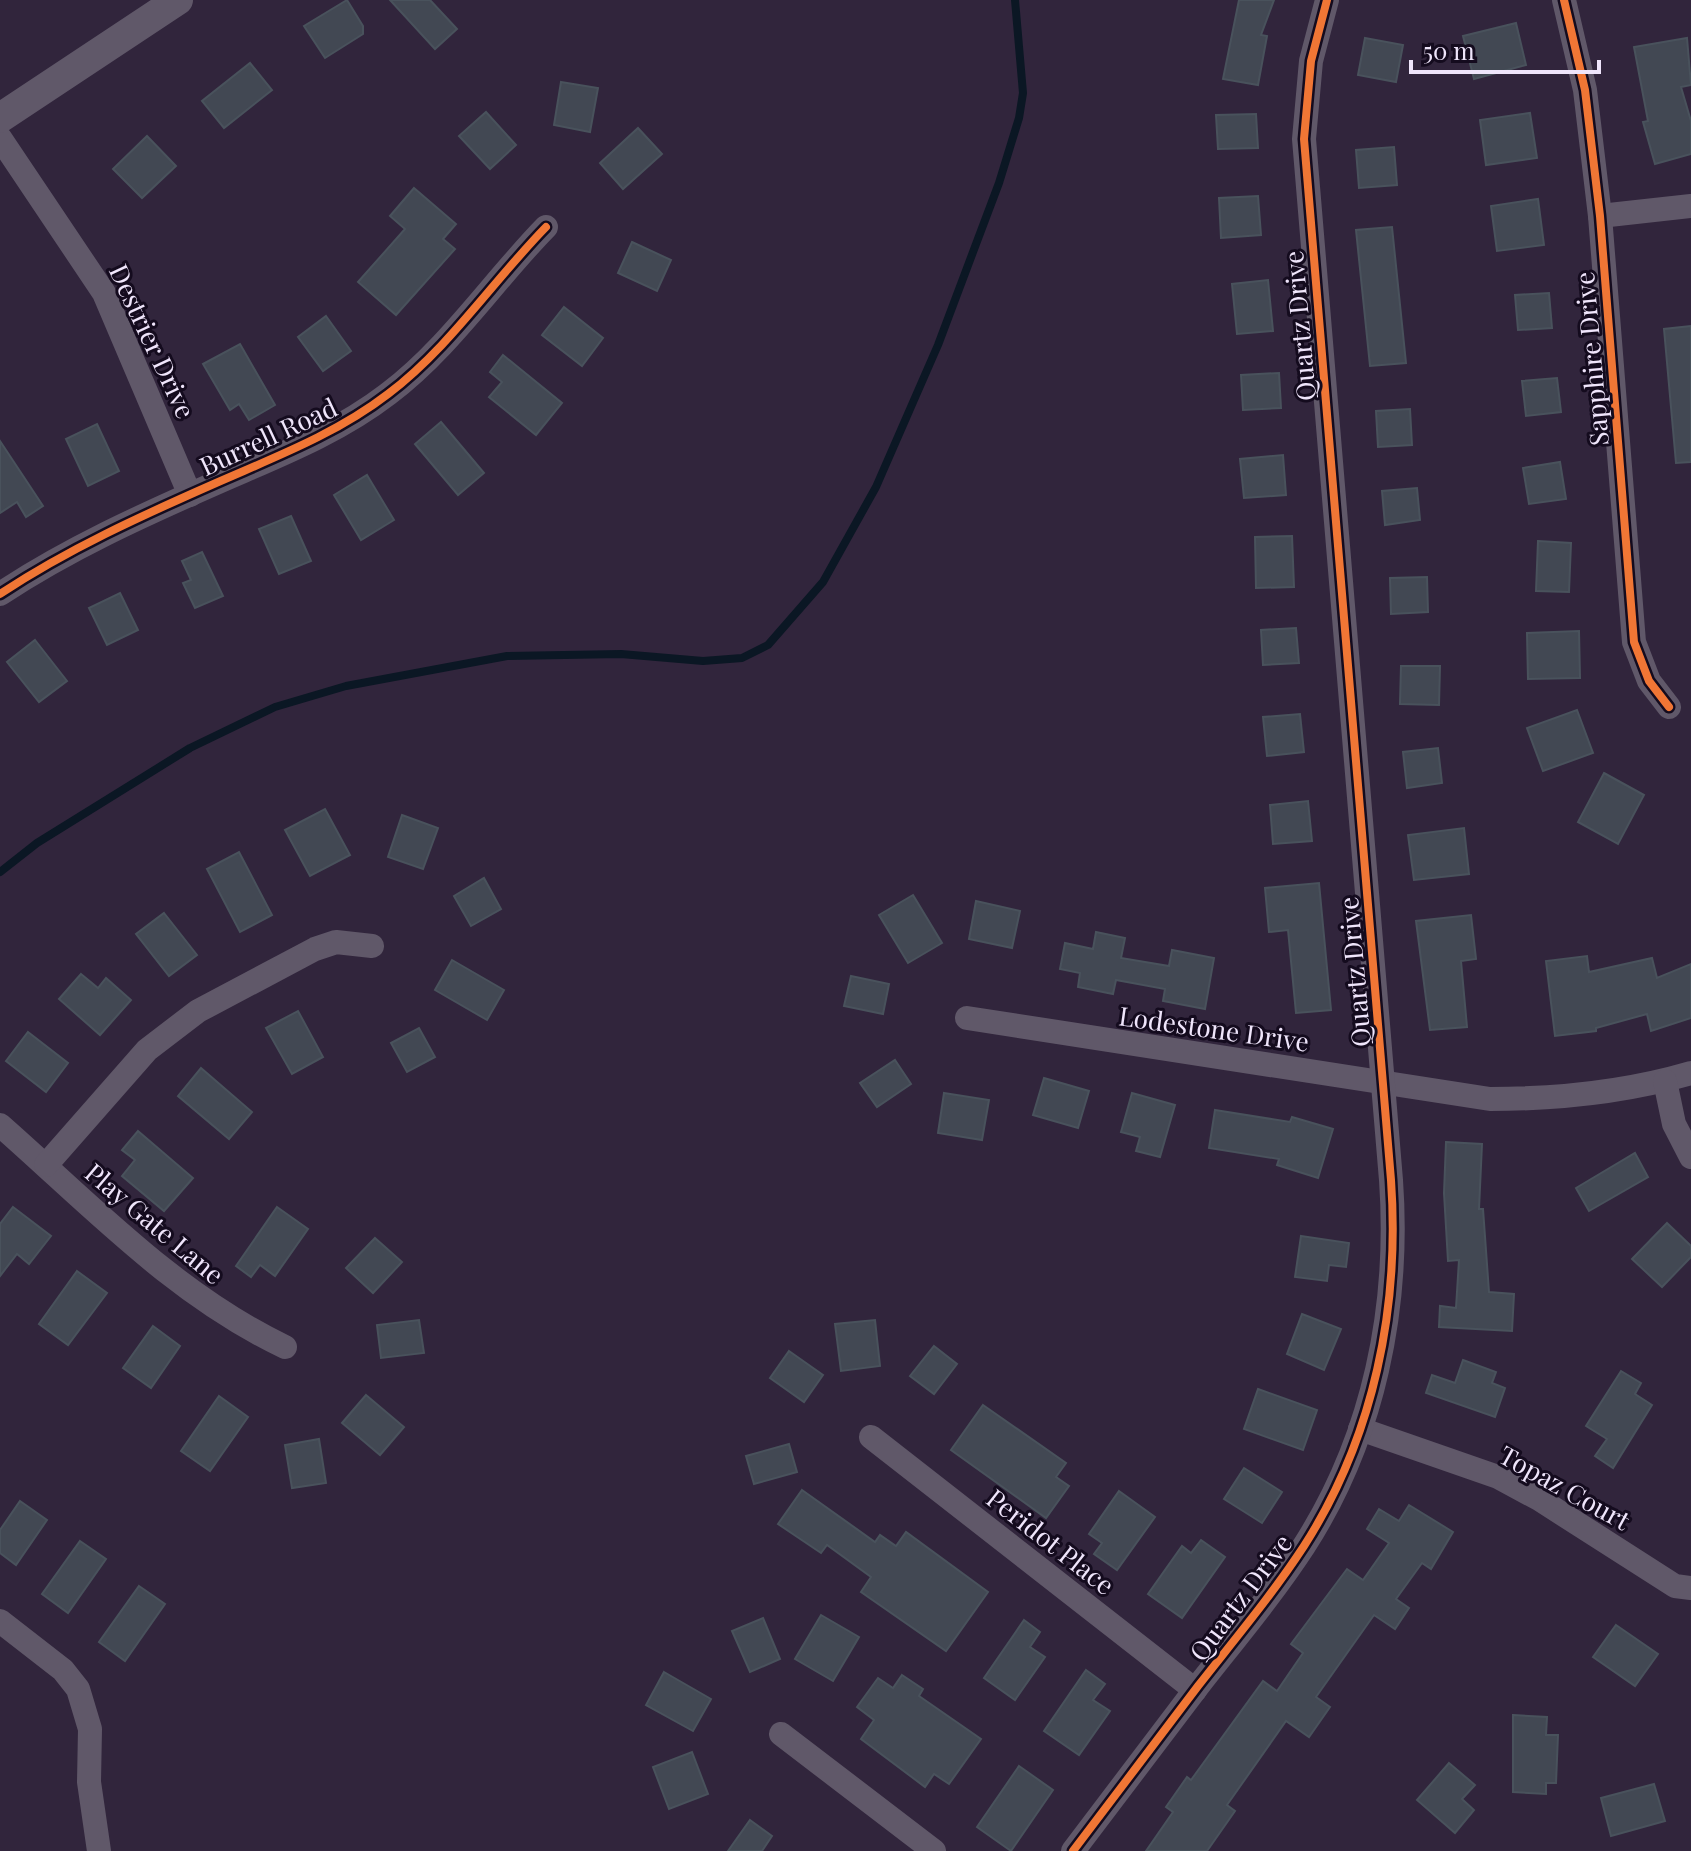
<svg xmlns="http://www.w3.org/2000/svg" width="1691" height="1851" viewBox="0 0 1691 1851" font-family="'Playfair Display',serif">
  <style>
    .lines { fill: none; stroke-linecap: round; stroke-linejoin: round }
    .stream { stroke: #0b1724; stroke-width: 8 }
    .building { fill: #424853; stroke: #49525c; stroke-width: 2 }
    .minor { stroke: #605869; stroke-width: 24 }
    .tertiary { stroke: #605869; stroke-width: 30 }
    .cycleway-casing { stroke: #140b1e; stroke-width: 13 }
    .cycleway { stroke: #f07635; stroke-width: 8 }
    .labels { text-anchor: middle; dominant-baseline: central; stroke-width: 6; stroke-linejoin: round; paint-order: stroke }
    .street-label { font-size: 26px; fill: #efe5fb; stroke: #140b1e }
  </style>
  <rect width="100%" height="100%" fill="#31253c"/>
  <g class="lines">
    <path class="stream" d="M0,872l37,-29 153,-95 85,-41 71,-21 161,-30 114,-2 82,7 39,-3 26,-13 55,-63 53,-95 62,-142 61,-162 20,-65 4,-25 -8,-93"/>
  </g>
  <g class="building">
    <path d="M347,0l16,26v8l-38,24 -21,-32z"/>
    <path d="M390,0h40l27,29 -22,20z"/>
    <path d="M1239,0h35l-13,35 6,1 -9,49 -35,-6z"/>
    <path d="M1516,23l10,42 -52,14 -11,-43z"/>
    <path d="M1365,38l38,7 -7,37 -38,-7z"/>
    <path d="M1687,38l4,47 -10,2 10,34v33l-36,10 -12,-42 5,-1 -14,-74z"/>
    <path d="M250,63l22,27 -48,38 -22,-27z"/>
    <path d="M561,82l37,6 -8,44 -36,-7z"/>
    <path d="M486,112l30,33 -26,24 -31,-33z"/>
    <path d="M1530,113l7,45 -51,7 -6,-45z"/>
    <path d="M1256,114l2,34 -40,1 -2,-34z"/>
    <path d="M638,128l24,26 -39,35 -23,-26z"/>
    <path d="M147,136l29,30 -34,32 -29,-29z"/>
    <path d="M1394,147l3,38 -38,3 -3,-38z"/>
    <path d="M414,188l42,36 -13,15 12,10 -59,66 -38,-33 47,-53 -15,-13z"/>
    <path d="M1258,196l3,39 -40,3 -2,-40z"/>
    <path d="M1538,199l6,46 -47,6 -6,-45z"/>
    <path d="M1392,227l14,136 -36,3 -14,-136z"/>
    <path d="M632,242l39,18 -14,31 -39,-18z"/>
    <path d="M1268,280l5,51 -36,3 -5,-50z"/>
    <path d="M1549,293l3,35 -34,2 -3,-35z"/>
    <path d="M564,307l39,31 -21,28 -40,-31z"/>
    <path d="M326,316l25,35 -28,20 -25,-34z"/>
    <path d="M1691,326v136l-15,1 -12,-134z"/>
    <path d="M240,344l35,61 -26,15 -10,-16 -9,6 -27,-46z"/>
    <path d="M503,355l59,48 -26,32 -47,-38 13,-15 -12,-10z"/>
    <path d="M1279,373l2,35 -38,2 -2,-35z"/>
    <path d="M1557,378l4,34 -35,4 -4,-35z"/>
    <path d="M1410,409l2,36 -34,2 -2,-36z"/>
    <path d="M441,422l43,51 -26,22 -43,-51z"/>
    <path d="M97,424l22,47 -31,15 -22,-47z"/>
    <path d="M0,441l43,65 -17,11 -9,-15 -17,11z"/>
    <path d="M1283,455l3,40 -42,3 -4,-39z"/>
    <path d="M1560,462l6,37 -37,5 -6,-36z"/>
    <path d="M367,475l27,45 -33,20 -27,-45z"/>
    <path d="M1417,488l3,32 -35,5 -3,-34z"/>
    <path d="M291,516l20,45 -32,13 -20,-45z"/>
    <path d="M1292,536l2,51 -38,1 -1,-51z"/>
    <path d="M1538,541l33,2 -2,49 -33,-1z"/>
    <path d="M202,552l21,44 -28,12 -12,-25 8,-3 -9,-19z"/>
    <path d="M1427,577l1,35 -37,2 -1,-36z"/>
    <path d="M120,593l18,37 -31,15 -18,-37z"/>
    <path d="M1296,628l3,35 -36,2 -2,-35z"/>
    <path d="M1579,631l1,47 -52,1 -1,-46z"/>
    <path d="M35,640l32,41 -28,21 -32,-40z"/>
    <path d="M1401,666h39l-1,39 -39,-1z"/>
    <path d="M1577,710l16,43 -50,18 -16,-43z"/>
    <path d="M1300,714l4,38 -37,4 -4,-39z"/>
    <path d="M1438,748l4,35 -35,5 -4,-36z"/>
    <path d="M1604,773l40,22 -26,49 -40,-22z"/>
    <path d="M1308,801l4,40 -39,3 -3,-39z"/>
    <path d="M325,809l25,46 -40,21 -25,-46z"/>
    <path d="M402,815l36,13 -15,41 -35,-12z"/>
    <path d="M1464,828l5,46 -55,6 -6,-45z"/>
    <path d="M239,852l33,63 -32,17 -33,-63z"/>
    <path d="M484,878l17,31 -30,17 -17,-30z"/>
    <path d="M1319,883l12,127 -35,3 -8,-83 -19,2 -4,-44z"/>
    <path d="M913,895l29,48 -34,20 -29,-48z"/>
    <path d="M976,901l44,10 -8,37 -43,-9z"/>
    <path d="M164,913l33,42 -28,21 -33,-42z"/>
    <path d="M1471,915l5,44 -15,2 6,66 -37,3 -14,-109z"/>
    <path d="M1096,932l29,6 -4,20 48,8 3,-16 42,8 -9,51 -42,-8 2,-12 -49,-9 -3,14 -35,-7 2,-14 -20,-4 5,-26 28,6z"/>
    <path d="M1587,956l2,16 63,-14 5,20 34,-14v54l-40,13 -4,-17 -51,14v3l-41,5 -9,-75z"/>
    <path d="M452,960l52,30 -17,30 -52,-30z"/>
    <path d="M81,974l17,14 8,-10 25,22 -31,35 -41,-36z"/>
    <path d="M851,976l38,8 -6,30 -39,-8z"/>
    <path d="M298,1011l25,46 -31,17 -26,-46z"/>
    <path d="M419,1028l16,29 -28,15 -16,-29z"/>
    <path d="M28,1032l40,31 -22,29 -40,-31z"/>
    <path d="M895,1060l16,24 -34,23 -17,-24z"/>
    <path d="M201,1068l51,44 -23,27 -51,-43z"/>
    <path d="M1044,1078l45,13 -11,37 -45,-13z"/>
    <path d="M944,1093l45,7 -7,40 -44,-7z"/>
    <path d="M1132,1093l43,12 -15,52 -24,-6 4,-14 -19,-5z"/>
    <path d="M1215,1110l75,12 2,-5 41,12 -15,49 -41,-13 2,-6 -70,-11z"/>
    <path d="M138,1131l55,47 -29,33 -42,-35 13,-16 -13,-10z"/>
    <path d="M1446,1142l36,2 -3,65h4l6,83 25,2 -2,37 -73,-4 1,-21 16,2 3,-48 -11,1 -4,-68z"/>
    <path d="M1635,1153l13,24 -59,34 -13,-23z"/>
    <path d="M13,1207l38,29 -22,28 -12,-10 -17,22v-52z"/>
    <path d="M277,1207l31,22 -33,47 -15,-11 -9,12 -15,-11z"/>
    <path d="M1667,1223l24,23v11l-29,30 -30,-28z"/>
    <path d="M1301,1236l48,7 -3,24 -17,-2 -2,16 -32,-4z"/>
    <path d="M375,1238l27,24 -29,31 -27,-25z"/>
    <path d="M77,1271l30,22 -39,52 -29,-21z"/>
    <path d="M1302,1314l39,15 -17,41 -37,-16z"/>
    <path d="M419,1320l5,33 -43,5 -4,-33z"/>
    <path d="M875,1320l5,46 -39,5 -6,-47z"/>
    <path d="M153,1326l27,20 -29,42 -28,-20z"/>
    <path d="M934,1346l23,18 -23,30 -24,-18z"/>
    <path d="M789,1351l34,24 -19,27 -34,-24z"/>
    <path d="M1463,1360l33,12 -4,11 13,5 -10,29 -69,-24 6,-18 23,8z"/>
    <path d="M1621,1371l20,12 -6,11 17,11 -39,63 -18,-12 12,-17 -21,-13z"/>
    <path d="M1258,1389l59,21 -14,40 -59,-21z"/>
    <path d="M366,1395l38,32 -24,28 -38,-32z"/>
    <path d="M219,1396l29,21 -38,54 -29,-20z"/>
    <path d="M983,1405l83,58 -10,14 13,9 -23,32 -95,-68z"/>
    <path d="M319,1439l7,44 -34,5 -7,-43z"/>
    <path d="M789,1444l8,28 -43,12 -8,-28z"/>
    <path d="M1244,1468l38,24 -20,31 -38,-24z"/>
    <path d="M802,1490l73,52 5,-7 16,11 10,-14 82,60 -42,59 -85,-59 10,-15 -44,-32 -6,8 -43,-29z"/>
    <path d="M1119,1491l36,26 -38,53 -23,-16 8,-11 -13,-9z"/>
    <path d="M20,1501l27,19 -31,45 -16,-12v-23z"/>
    <path d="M1409,1505l44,27 -22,37 -9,-6 -26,36 13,9 -14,21 -21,-14 -58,82 14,10 -21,30 -23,-16 -59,84 8,6 -28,40h-61l27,-39 -7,-5 21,-30 4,3 72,-99 14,10 26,-38 -12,-9 56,-75 16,11 26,-37 -22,-14 12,-20 20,12z"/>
    <path d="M1201,1540l24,17 -43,61 -34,-24 34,-48 9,7z"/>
    <path d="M80,1541l26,18 -38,54 -26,-19z"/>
    <path d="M139,1586l26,18 -40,57 -26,-19z"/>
    <path d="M821,1615l38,22 -26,44 -38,-22z"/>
    <path d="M763,1618l17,41 -30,13 -18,-41z"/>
    <path d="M1024,1620l16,12 -10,15 15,10 -30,43 -31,-22z"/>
    <path d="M1616,1625l42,29 -23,32 -42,-29z"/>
    <path d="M1086,1670l19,14 -12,16 17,11 -31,44 -35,-24z"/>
    <path d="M664,1672l47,27 -18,32 -47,-26z"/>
    <path d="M902,1675l21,14 -4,7 62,43 -32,45 -15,-10 -9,13 -64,-48 13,-19 -17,-13 21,-29 15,10z"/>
    <path d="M1513,1715l34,2 -1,18h12l-2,48h-10v11l-33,-2z"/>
    <path d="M692,1752l16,42 -39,15 -16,-42z"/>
    <path d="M1449,1763l26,22 -13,14 12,11 -19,23 -38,-33z"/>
    <path d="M1019,1766l34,24 -42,61 -34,-24z"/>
    <path d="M1654,1784l11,37 -54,15 -10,-38z"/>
    <path d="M750,1820l22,16 -10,15h-34z"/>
  </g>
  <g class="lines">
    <g class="minor">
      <path d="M1564,0l21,90 15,126 34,426 15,39 20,26"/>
      <path d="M0,138l104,155 86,202"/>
      <path d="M1600,216l91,-10"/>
      <path d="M0,594c68,-45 141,-78 216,-111 59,-26 120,-49 172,-89 61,-46 105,-113 158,-167"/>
      <path d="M967,1018l523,81c67,0 136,-7 201,-26"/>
      <path d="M1665,1081l9,43 17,33"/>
      <path d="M0,1125c91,80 174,169 285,222"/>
      <path d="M46,1165l101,-115 51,-39 117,-62 21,-7 36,4"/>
      <path d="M1360,1429l138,48 41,22 136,87 16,2"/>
      <path d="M871,1437l324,253"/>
      <path d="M0,1621l63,49 15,19 12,40 -1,53 10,69"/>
      <path d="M781,1734l153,117"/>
      <path d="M1073,1851c42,-55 83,-110 125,-165 36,-46 74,-91 106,-140 70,-109 96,-239 87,-366l-87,-1041 7,-78 16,-61"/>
    </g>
    <path class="tertiary" d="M0,118l178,-118"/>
    <defs>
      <g id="cycleway">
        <path d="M1564,0l21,90 15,126 34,426 15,39 20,26"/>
        <path d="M0,594c68,-45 141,-78 216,-111 59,-26 120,-49 172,-89 61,-46 105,-113 158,-167"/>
        <path d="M1073,1851c42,-55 83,-110 125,-165 36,-46 74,-91 106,-140 70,-109 96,-239 87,-366l-87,-1041 7,-78 16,-61"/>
      </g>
    </defs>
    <use href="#cycleway" class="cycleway-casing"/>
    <use href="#cycleway" class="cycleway"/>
  </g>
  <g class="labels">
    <g class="street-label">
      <text transform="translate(1299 326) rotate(-95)">Quartz Drive</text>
      <text transform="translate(153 341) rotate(65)">Destrier Drive</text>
      <text transform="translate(1591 359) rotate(-95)">Sapphire Drive</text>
      <text transform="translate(268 436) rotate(-25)">Burrell Road</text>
      <text transform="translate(1354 972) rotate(-95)">Quartz Drive</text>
      <text transform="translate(1214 1028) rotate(8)">Lodestone Drive</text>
      <text transform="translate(155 1223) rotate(40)">Play Gate Lane</text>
      <text transform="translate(1565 1487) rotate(29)">Topaz Court</text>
      <text transform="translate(1051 1541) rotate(38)">Peridot Place</text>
      <text transform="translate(1240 1597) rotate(-53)">Quartz Drive</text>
    </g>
  </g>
  <path d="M1411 60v12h188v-12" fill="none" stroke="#efe5fb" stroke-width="4"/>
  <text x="1423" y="60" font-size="24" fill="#efe5fb" stroke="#140b1e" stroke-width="6" paint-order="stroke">50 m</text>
</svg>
